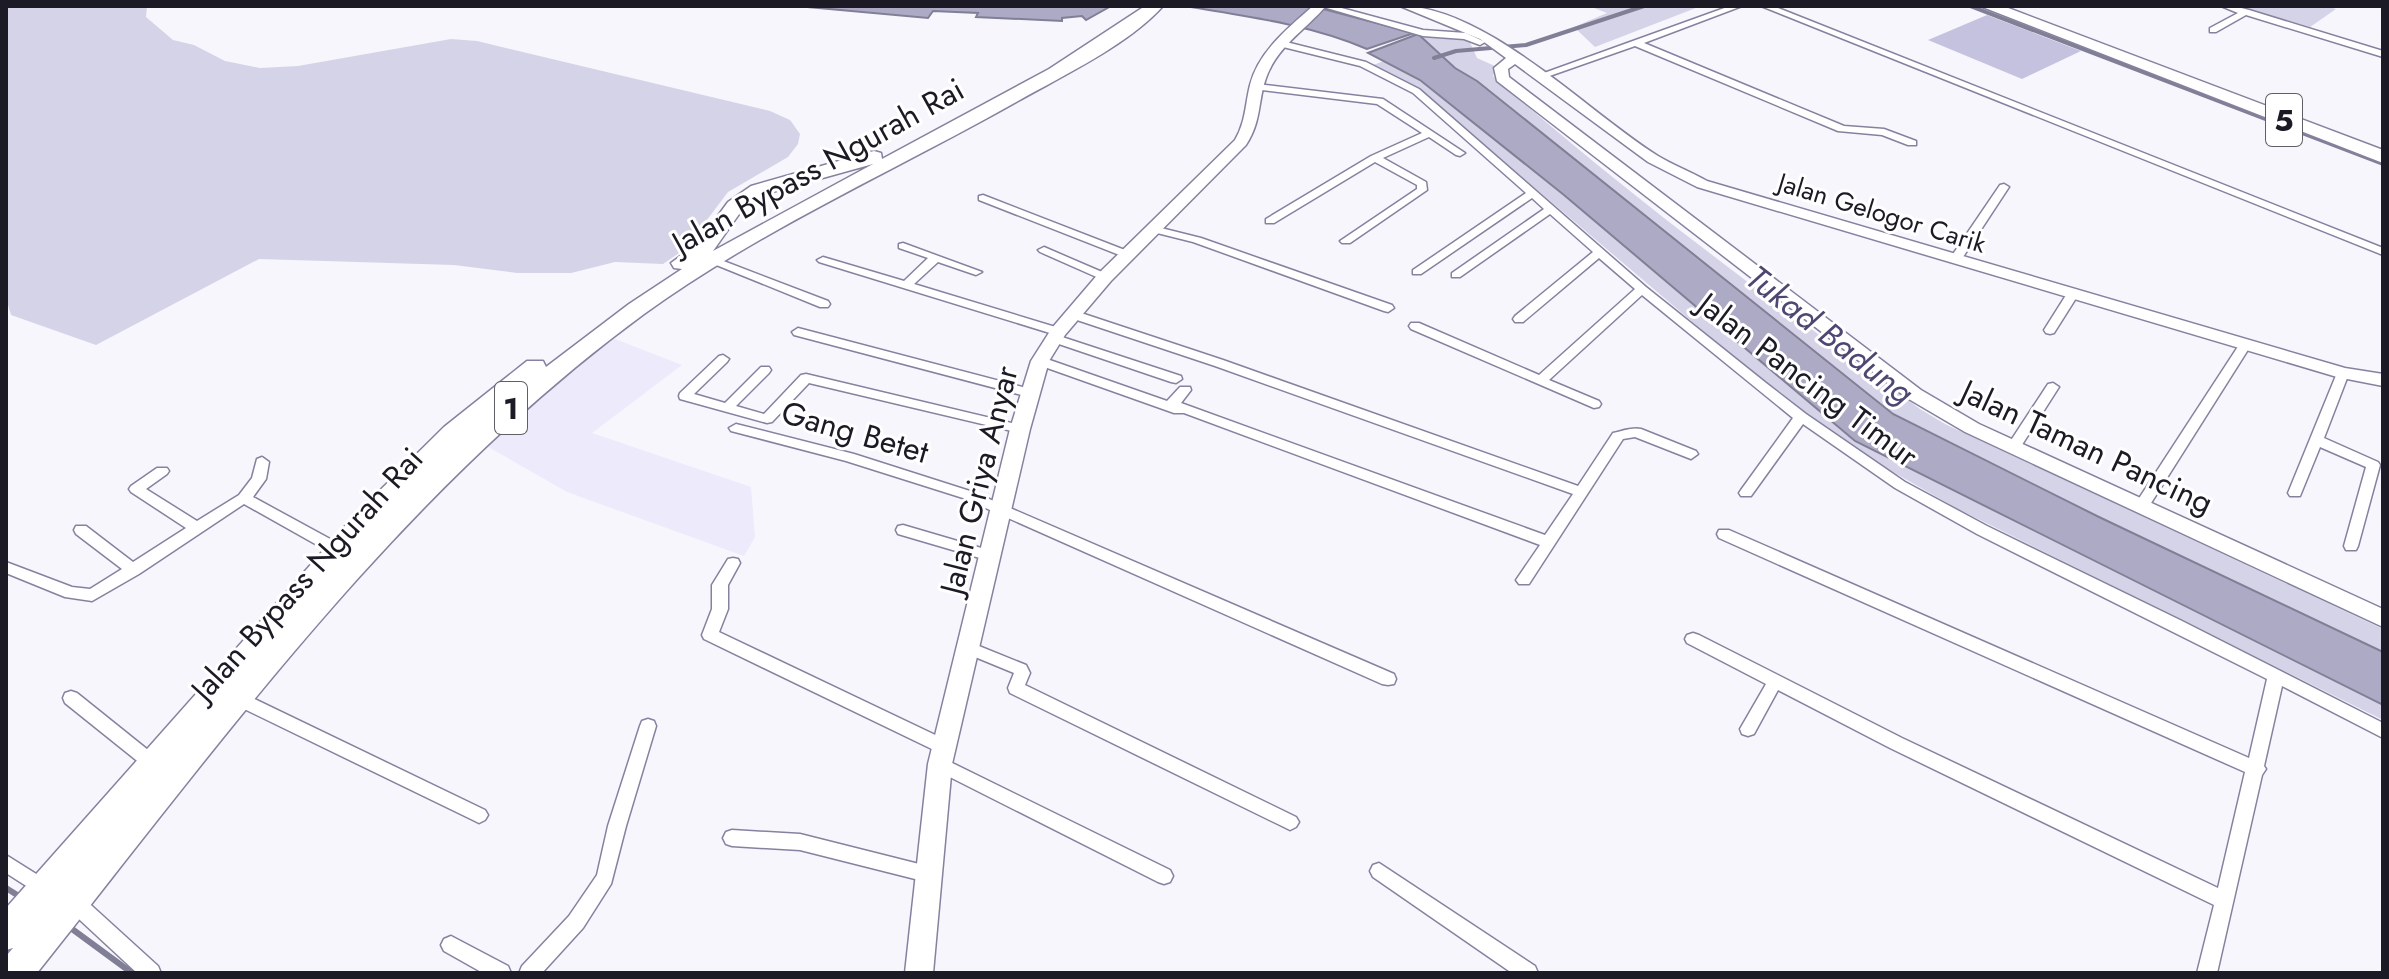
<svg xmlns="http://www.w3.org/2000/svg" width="2389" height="979" viewBox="0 0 2389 979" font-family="Jost,sans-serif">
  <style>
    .built { fill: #eceafb }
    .green { fill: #d5d3e7 }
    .forest { fill: #c5c2df }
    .water { fill: #adaac6; stroke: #817f96; stroke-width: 2 }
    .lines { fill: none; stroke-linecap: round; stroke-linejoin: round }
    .stream-far1 { stroke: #817f96; stroke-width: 4 }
    .stream { stroke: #817f96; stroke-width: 6 }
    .street-casing { stroke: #85829f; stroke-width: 3 }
    .secondary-casing { stroke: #85829f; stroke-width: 3 }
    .highway-casing { stroke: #85829f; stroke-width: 3 }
    .street { fill: #fff; fill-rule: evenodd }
    .secondary { fill: #fff; fill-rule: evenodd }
    .highway { fill: #fff; fill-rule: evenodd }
    .labels { text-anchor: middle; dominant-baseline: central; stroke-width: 6; stroke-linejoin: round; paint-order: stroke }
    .far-street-label { font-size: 26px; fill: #1b1a25; stroke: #fff }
    .shield { fill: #fff; stroke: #5f5f66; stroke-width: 2 }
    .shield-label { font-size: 30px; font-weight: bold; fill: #1b1a25 }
    .street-label { font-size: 32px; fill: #1b1a25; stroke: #fff }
    .water-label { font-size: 34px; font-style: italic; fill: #4d4772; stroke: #fff }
  </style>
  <rect width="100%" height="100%" fill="#f7f6fd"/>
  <path class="built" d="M610,337l72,28 -90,68 159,54 4,50 -11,19 -177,-64 -82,-47 85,-78z"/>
  <g class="green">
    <path d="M6,6h141l-1,11 27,23 21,5 31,16 35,7 38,-2 153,-27 26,2 293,70 20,9 10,14 -2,10 -10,13 -60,35 -43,57 -22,15 -48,-2 -44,11h-54l-63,-8 -195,-6 -163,86 -85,-30 -5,-17z"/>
    <path d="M1589,6h112l-106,41 -21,-20 33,-14z"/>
    <path d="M2239,6h87l10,3 -26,18z"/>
    <path d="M1418,34l50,4 9,20 20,9 -4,9c135,120 282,227 427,333l25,15 438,205v23l-284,-135 -206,-103 -416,-333 -22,-13z"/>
    <path d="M1384,61l36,19 144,115 291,246 528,264v15l-425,-211 -109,-62 -107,-83 -272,-231 -42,-34 -55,-34z"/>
  </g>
  <path class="forest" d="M1987,15l94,36 -59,28 -94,-39z"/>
  <g class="water">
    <path d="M796,6h315l-25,14 -4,-4 -20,2v3l-86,-4 2,-4 -45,-2 -5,7z"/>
    <path d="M1185,6h127l102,27 -47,16c-55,-24 -121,-33 -182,-43z"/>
    <path d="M1418,34l37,34 22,13 416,333 206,103 284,135v53l-528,-264 -291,-246 -144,-115 -52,-27z"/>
  </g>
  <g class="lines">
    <g class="stream-far1">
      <path d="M1970,6l413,158"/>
      <path d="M1434,58l22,-7 70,-6 118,-39"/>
    </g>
    <g class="stream">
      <path d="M6,888l16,10"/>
      <path d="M68,926l64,47"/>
    </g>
    <defs>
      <g id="street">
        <path d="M1320,6h14l89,24 43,3 19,9 -5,3 -16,-6 -41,-3z"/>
        <path d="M1730,6h12l-98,37 200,83 40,3 32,12v4h-8l-26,-10 -44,-4 -203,-85 -94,33 -8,-2z"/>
        <path d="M1761,6h12l610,242v7z"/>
        <path d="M2221,6h13l15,4 134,41v6l-137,-42 -30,17h-6v-4l28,-15z"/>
        <path d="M1282,41l84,21 53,27 227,198 120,96 40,31 99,68 82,44 195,95 201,102v15l-101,-52 -18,80 2,3 -4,6 -45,198h-20l17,-68 -324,-157 -112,-58 -24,44 -6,2 -6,-2 -2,-5 26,-45 -79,-41 -2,-4 2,-4 6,-2 6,2 203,103 316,150 27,-116 -526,-234 -2,-4 2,-4h10l520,228 18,-79 -290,-145 -82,-46 -92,-64 -52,72h-10l-2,-3 2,-3 52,-72 -151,-123 -93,85 50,21 2,3 -2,3 -5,1 -183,-79 -2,-3 2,-3h8l120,52 96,-86 -36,-31 -76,64h-8l-2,-3 2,-3 78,-64 -43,-38 -90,63h-8v-4l92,-64 -12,-11 -111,76h-8v-4l113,-77 -113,-100 -53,-27 -81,-20 -2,-2z"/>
        <path d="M1257,84l126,15 82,54 -5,3 -4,-1 -27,-18 -46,21 43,24 1,8 -77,53h-8l-2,-2 77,-52v-4l-42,-23 -101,61h-8v-4l105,-63 51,-23 -45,-29 -123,-15 -2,-2z"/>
        <path d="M2004,184l5,3 -48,73 -2,2h-8l-2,-2 51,-75z"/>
        <path d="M983,195l147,57 2,2 -6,3 -4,-1 -143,-56v-4z"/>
        <path d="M1153,226l48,12 191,67 2,3 -6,4 -4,-1 -191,-69 -44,-11 -2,-2z"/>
        <path d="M903,243l79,29 -6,3 -38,-13 -24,22 148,45 2,3 -5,4 122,40 1,3 -6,4 -5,-1 -121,-41 -2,-3 5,-4 -234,-72 -2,-2 6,-3 81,24 24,-23 -29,-10v-4z"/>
        <path d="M1044,247l65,28 2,2 -6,3 -4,-1 -61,-27 -2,-2z"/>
        <path d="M713,257l115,44 2,3 -2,3h-8l-111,-45v-4z"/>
        <path d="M2072,291l6,4 -24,38 -4,1 -4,-1 -2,-3 24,-38z"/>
        <path d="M1072,310l151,50 355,126 35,-53c9,-2 19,-6 28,-4l55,22 2,3 -7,5 -56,-22 -12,2 -94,145h-10l-3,-4 24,-35 -356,-132h-10l-138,-49 -2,-3 2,-3h8l123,43 13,-14h10l1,3 -10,13 364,132 28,-41 -358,-128 -147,-49 -2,-3z"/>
        <path d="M798,328l236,62 1,3 -6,4 -235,-62 -2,-3z"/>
        <path d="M2245,341l6,4 -105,166h-10l-2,-4 2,-4 103,-158z"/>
        <path d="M723,355l6,4 -2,3 -33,32 31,9 36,-36h8l2,3 -2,3 -33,33 28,8 37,-39 5,-1 214,51 7,4 -7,4 -211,-50 -37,39 -5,1 -87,-24 -1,-3 1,-3 39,-37z"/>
        <path d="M2343,369l6,4 -25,65 54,24 2,3 -22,81 -2,4h-10l-2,-4 22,-79 -46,-20 -20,49h-10l-2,-3 49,-120z"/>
        <path d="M2053,383l6,4 -41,64h-10l-2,-3 2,-3 40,-61z"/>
        <path d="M736,424l118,30 119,38 421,182 2,5 -2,5 -6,1 -6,-1 -419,-186 -117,-37 -115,-30 -2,-3z"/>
        <path d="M262,457l7,5 -3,17 -13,18 90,49 2,4 -2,4h-10l-89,-50 -105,70 -47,27 -27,-4 -59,-24v-11l66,25 18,2 32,-20 -46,-35 -2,-4 2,-4h10l47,36 53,-34 -55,-36 -2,-3 2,-3 26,-18h10l2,3 -2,3 -21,15 51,32 42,-26 13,-17 5,-19z"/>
        <path d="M903,525l92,27 2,4 -2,4 -5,1 -92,-27 -2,-4 2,-4z"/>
        <path d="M733,558l5,1 2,4 -12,22v24l-9,23 231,110 2,5 -2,5 -6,2 -6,-2 -234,-113 -2,-4 10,-26v-24l16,-26z"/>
        <path d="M969,642l57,23 4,8 -5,12 271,132 3,5 -3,5 -6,3 -6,-3 -274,-134 -2,-5 6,-15 -51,-21 -2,-4 2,-4z"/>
        <path d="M71,691l6,2 81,65 3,5 -3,5 -6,2 -6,-2 -81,-65 -2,-5 2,-5z"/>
        <path d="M240,692l245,118 3,5 -3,5 -6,3 -6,-3 -239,-116 -2,-5 2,-5z"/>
        <path d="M648,719l6,2 2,5 -30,100 -15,58 -28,44 -41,45h-23l3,-7 47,-50 28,-41 11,-49 32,-100 2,-5z"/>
        <path d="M940,757l230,113 3,6 -3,6 -6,2 -6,-2 -224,-113 -3,-5 3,-5z"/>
        <path d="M732,830l68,4 127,32 6,2 3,6 -3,6 -6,2 -127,-32 -68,-4 -6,-2 -3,-6 3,-6z"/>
        <path d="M6,855l43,27 2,6 -2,6 -7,2 -36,-23z"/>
        <path d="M1379,863l156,103 3,7h-26l-139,-96 -3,-6 3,-6z"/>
        <path d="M74,893l7,3 77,70 3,7h-24l-70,-65 -2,-6 2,-6z"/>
        <path d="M451,936l57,30 3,7h-28l-39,-22 -3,-6 3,-6z"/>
      </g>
      <g id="secondary">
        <path d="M1313,6h13c-19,22 -46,39 -58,67 -11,25 -5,46 -22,72l-135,136 -46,54 -16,26 -19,68 -78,335 -19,209h-28l23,-209 82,-335 21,-68 21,-33 47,-55 136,-133c11,-19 10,-35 15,-55 8,-33 38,-57 63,-79z"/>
        <path d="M1400,6c86,0 186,105 258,150 15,9 33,16 49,25l638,187 38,6v12l-46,-9 -640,-190 -49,-25 -133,-98 -7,5 1,8 412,313 58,34 404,185v18l-418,-195 -58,-34 -410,-317 -3,-13 12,-10 -26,-19z"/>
      </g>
      <g id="highway">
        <path d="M1145,6h18c-35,39 -99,69 -145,95 -124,70 -258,129 -374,213 -243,178 -421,425 -607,659h-31v-17l7,-8 -7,2v-42l347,-391 91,-90 83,-66h16l3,6 83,-63 53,-35 -8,-1 -3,-5 27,-20 30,-41 23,-16 123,-35 7,2 1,6 167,-90zM873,164l-160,87 29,-41 23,-16z"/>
        <path d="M1980,6h23l380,144v13z"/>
      </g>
    </defs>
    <use href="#street" class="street-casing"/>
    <use href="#secondary" class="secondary-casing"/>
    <use href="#highway" class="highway-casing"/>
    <use href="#street" class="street"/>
    <use href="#secondary" class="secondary"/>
    <use href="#highway" class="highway"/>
  </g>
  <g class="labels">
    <g class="far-street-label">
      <text transform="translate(1882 213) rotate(17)">Jalan Gelogor Carik</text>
    </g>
    <g class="shield">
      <rect x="2266" y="94" width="36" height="52" rx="6"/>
      <rect x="495" y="382" width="32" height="52" rx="6"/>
    </g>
    <g class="shield-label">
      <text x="2284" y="120">5</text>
      <text x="511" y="408">1</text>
    </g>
    <g class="street-label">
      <text transform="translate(818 166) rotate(-29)">Jalan Bypass Ngurah Rai</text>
      <text transform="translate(1808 380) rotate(37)">Jalan Pancing Timur</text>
      <text transform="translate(855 432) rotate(16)">Gang Betet</text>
      <text transform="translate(2087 447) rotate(25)">Jalan Taman Pancing</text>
      <text transform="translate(979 480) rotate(-76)">Jalan Griya Anyar</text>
      <text transform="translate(307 574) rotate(-48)">Jalan Bypass Ngurah Rai</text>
    </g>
    <g class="water-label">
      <text transform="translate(1830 335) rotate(38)">Tukad Badung</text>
    </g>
  </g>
  <rect width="2389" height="979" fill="none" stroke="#1b1a25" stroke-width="16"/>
</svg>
